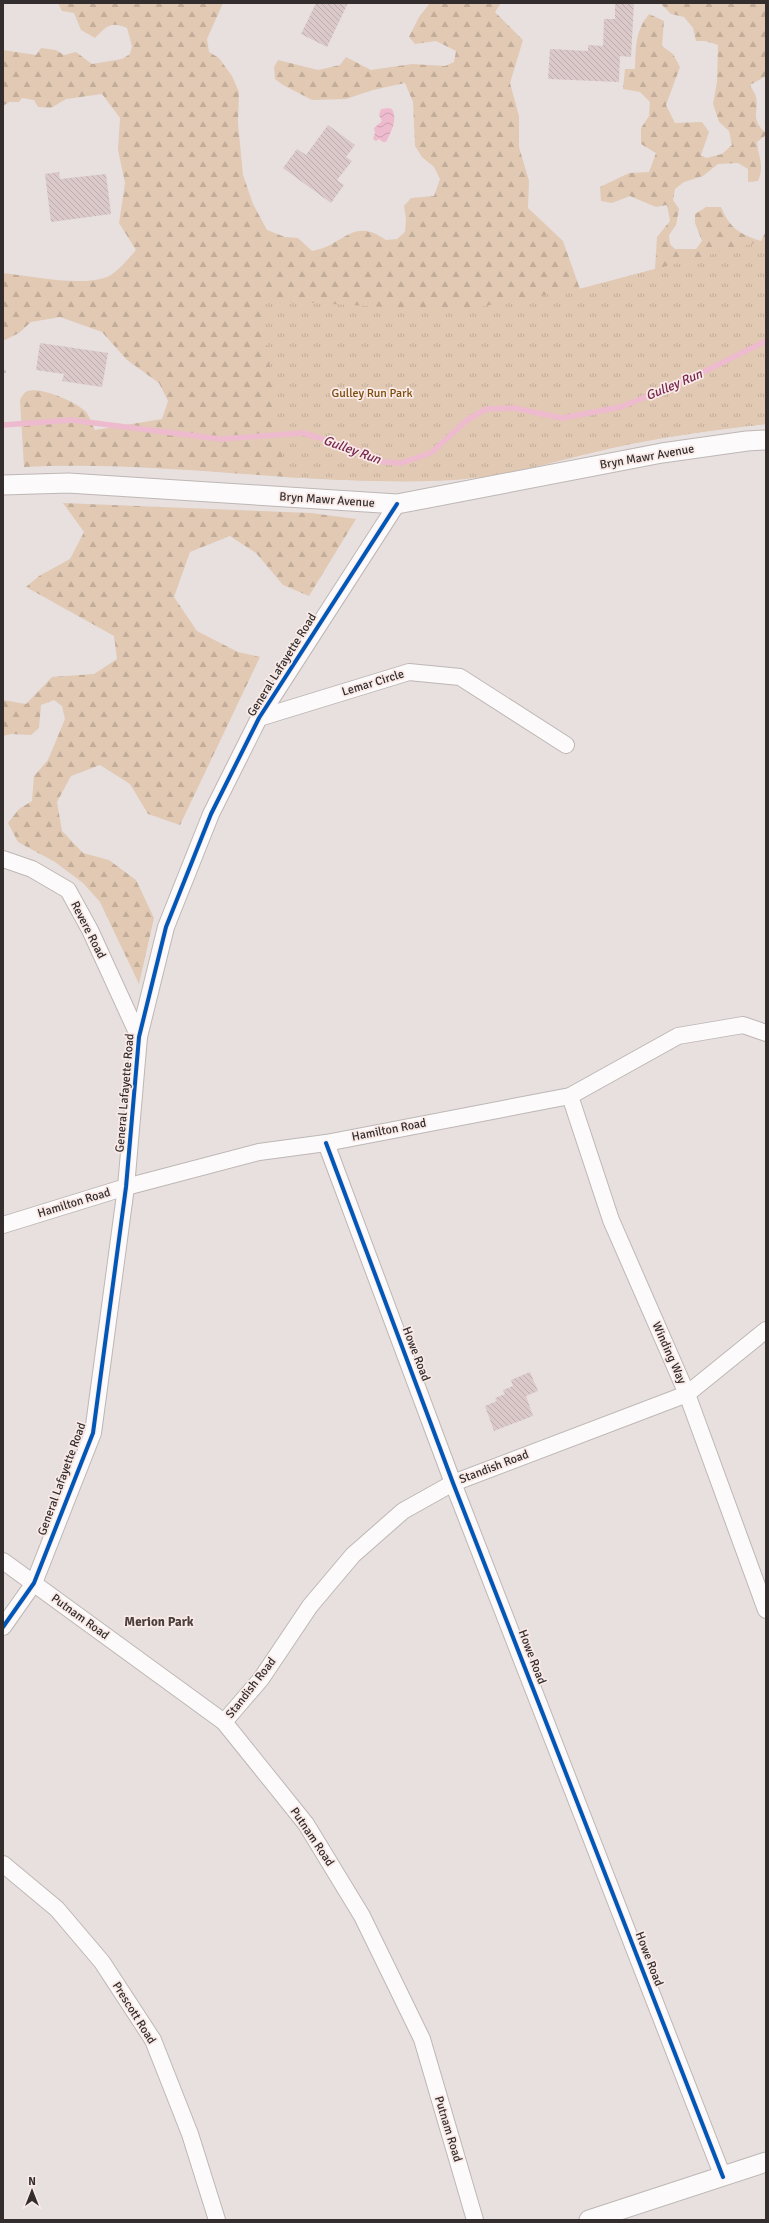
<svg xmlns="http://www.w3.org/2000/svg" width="769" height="2223" viewBox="0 0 769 2223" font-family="Signika,sans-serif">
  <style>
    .forest { fill: url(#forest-firs) }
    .park { fill: url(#park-tufts) }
    .water { fill: url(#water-waves) }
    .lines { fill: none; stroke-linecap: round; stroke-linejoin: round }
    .stream { stroke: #eebacd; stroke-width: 5.5 }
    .building { fill: url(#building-back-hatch) }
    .minor-casing { stroke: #bdb7b5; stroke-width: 18 }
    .tertiary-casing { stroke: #bdb7b5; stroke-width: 21 }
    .path { stroke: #c3bfbd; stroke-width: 2.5; stroke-dasharray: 3 3; stroke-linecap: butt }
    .minor { stroke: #fcfafa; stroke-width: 16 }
    .tertiary { stroke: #fcfafa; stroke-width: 19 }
    .cycleway-casing { stroke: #f9eae7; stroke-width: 6 }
    .cycleway { stroke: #0057b8; stroke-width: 4 }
    .labels { text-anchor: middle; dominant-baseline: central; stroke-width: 3.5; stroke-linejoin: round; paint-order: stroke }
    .park-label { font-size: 12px; fill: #7b4c0d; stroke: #f9eae7 }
    .street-label { font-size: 12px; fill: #332e2d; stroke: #f9eae7 }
    .water-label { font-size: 13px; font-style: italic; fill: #75254d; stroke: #f9eae7 }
    .neighbourhood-label { font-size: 13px; font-weight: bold; fill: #4a3f3c; stroke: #f9eae7 }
  </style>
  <defs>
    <pattern id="forest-firs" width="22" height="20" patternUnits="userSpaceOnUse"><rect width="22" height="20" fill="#e1c9b4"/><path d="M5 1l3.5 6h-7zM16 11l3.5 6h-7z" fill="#c2ad9b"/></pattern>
    <pattern id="park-tufts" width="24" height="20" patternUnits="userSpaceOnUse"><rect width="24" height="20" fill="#e1c9b4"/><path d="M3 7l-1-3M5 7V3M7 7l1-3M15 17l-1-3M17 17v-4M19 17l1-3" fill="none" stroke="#c2ad9b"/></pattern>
    <pattern id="water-waves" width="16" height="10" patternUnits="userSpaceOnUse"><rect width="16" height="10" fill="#eebacd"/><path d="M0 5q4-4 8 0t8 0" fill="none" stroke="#cda0b0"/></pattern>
    <pattern id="building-back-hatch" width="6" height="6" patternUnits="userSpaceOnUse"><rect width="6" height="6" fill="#dbc9ca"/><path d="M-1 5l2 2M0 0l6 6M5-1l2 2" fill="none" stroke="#bcadae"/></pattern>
  </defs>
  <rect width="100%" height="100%" fill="#e8e0de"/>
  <g class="forest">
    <path d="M58,3h165l-16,36 2,13 10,6 13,18 7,16 -1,31 5,52 10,29 14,26 18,7 13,1 14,13c32,-5 40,-35 74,-11l11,-1 8,-7 1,-13 -2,-13 7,-8 23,-2 6,-17 -6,-12 -12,-10 -7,-11 -2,-44 -8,-19 -32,7 -27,9 -34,1 -29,-15 -8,-6 -1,-12 4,-7 40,10 22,-5 6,-8 25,13 41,-6 33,2 9,-4 2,-11 -20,-10 -21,3 -6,-7 10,-20 11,-14h71l-6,9 28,28 -13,43 9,33v31l10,34 -1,27 35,33 17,48 75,-20 2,-32 13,-16 -3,-16 -11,2 -26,-11 -18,7 -11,-2 -1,-14 29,-14 20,-1 7,-19 -15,-9v-16l8,-12 1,-14 -10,-10 -17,-3 2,-20h10c1,-22 0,-38 14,-55l15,7 -2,25 11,8 7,13 -14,38 9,18 27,-1 7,10 -8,23 5,3 16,-4 10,-9 -3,-14 -10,-9 -6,-18 4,-22 1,-37 -13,-4h-9l-3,-13 -9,-11 -13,-3 -11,-11h106v73l-16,9c2,4 5,8 6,12 3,15 -6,22 9,35v4l-8,6c1,14 8,24 1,39l-10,1v-13l-10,-6 -20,1 -15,12 -19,6 -9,7 -2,11 6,9 -3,16 -7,10 1,9 5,5h21l6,-8 -7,-18v-9l11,-7h15c9,22 19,27 40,34l5,-10v193c-53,6 -107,13 -160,25 -55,13 -108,29 -165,31 -139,6 -278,-20 -417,-13l-4,-67c2,-4 4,-8 8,-9 14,-4 45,10 56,19 5,4 8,14 11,20l67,-11 6,-18 -9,-18 -32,-23 -25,-28 -42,-15 -29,5 -12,11 -16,8v-68c30,3 75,14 104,4 11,-5 21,-18 29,-27l-17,-27 6,-40 -7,-33 2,-32 -18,-24 -36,5 -15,9 -13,-1 -4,-7 -12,-2 -3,4h-10l-6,4v-56l33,5 5,-7 15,2 8,5 12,-3 16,12 30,-5 8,-5 2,-8 -5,-18c-17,-7 -20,-2 -32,10l-14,-8 -7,-17 -12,-2z"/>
    <path d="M63,503l248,10 45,6 -47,77 -26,-11 -27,-32 -26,-17 -40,16 -16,45 23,34 41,21 22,5 -80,168 -32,-11 -18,-30 -30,-19 -29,11 -14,26 5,29 21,22 26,7 27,20 18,38 -15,66 -39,-82 -17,-19 -28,-21 -37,-20 -10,-19 11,-14 13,-8 2,-25 14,-16 17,-41 -3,-13 -8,-6 -13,5 -2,23 -8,7 -20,-1 -8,2v-36l23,4 26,-27 42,-3 23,-15 -3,-23 -88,-49 13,-11 31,-17 14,-27z"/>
  </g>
  <path class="park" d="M762,241l4,15v168c-53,6 -106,13 -158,25 -45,10 -87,24 -133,29 -63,7 -127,2 -190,-1l-24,-177 196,11 122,-22z"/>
  <path class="water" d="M388,108l4,1c6,11 -1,23 -6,33h-3l-4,-3 -3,2 -3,-2 2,-6 -1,-5 8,-7 -3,-6 2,-6z"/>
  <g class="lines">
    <path class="stream" d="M3,425l68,-5 149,19 83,-6 53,16 27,13 18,1 30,-10 36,-33 19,-11 28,-1 48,10 59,-11 66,-27 79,-39"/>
  </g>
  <g class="building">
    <path d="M316,3h32l-21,44 -26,-13z"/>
    <path d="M615,3h19l-3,54 -11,-1 -1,26 -71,-3 2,-30 38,2v-6l15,1 1,-27h11z"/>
    <path d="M328,125l27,20 -9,12 6,4 -15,19 7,5 -13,18 -48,-35 14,-19 9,6z"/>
    <path d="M59,172l1,7 46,-5 5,40 -60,8 -6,-48z"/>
    <path d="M40,343l68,10 -6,34 -40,-6 2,-7 -28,-4z"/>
    <path d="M530,1372l8,19 -12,5 7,20 -39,15 -9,-25 12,-5 -2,-3 10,-4 -2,-4 10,-4 -2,-6z"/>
  </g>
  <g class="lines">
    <defs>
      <g id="minor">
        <path d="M259,718l150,-46 51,5 106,68"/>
        <path d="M3,859l29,10 36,21 22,40 49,107"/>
        <path d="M570,1096l41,124 76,174 79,216"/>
        <path d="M326,1143l127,340 270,694"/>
        <path d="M3,1225l123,-38 133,-35 67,-9 244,-47 108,-60 65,-11 23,8"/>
        <path d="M3,1561l221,161 82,102 56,92 60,123 53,181"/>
        <path d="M3,1627l31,-44 59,-150 33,-246 13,-150 27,-110 45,-113 48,-96 138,-214"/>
        <path d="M224,1722l37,-43 49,-73 43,-51 50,-44 50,-28 234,-89 79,-64"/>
        <path d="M3,1864l54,45 45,53 51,78 37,94 27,86"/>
      </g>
      <g id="tertiary">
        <path d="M3,485l65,-2 329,21 265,-51 85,-12 19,-1"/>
        <path d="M589,2220l177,-58"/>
      </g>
    </defs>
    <use href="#minor" class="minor-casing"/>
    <use href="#tertiary" class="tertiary-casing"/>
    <path class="path" d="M3,372l5,-1"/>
    <use href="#minor" class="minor"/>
    <use href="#tertiary" class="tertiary"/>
    <defs>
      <g id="cycleway">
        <path d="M326,1143l127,340 270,694"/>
        <path d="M3,1627l31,-44 59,-150 33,-246 13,-150 27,-110 45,-113 48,-96 138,-214"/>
      </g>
    </defs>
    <use href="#cycleway" class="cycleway-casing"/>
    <use href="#cycleway" class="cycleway"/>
  </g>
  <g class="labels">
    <g class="park-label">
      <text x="372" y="393">Gulley Run Park</text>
    </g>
    <g class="street-label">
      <text transform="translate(647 457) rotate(-10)">Bryn Mawr Avenue</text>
      <text transform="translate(327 500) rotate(4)">Bryn Mawr Avenue</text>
      <text transform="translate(282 665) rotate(-58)">General Lafayette Road</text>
      <text transform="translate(373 683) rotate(-17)">Lemar Circle</text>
      <text transform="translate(88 930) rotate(63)">Revere Road</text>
      <text transform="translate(125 1093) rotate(-85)">General Lafayette Road</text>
      <text transform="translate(389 1130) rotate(-11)">Hamilton Road</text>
      <text transform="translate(74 1203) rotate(-17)">Hamilton Road</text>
      <text transform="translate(669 1353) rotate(66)">Winding Way</text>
      <text transform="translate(416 1354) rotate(69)">Howe Road</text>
      <text transform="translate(494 1467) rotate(-21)">Standish Road</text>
      <text transform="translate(62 1479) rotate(-70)">General Lafayette Road</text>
      <text transform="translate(80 1617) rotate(36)">Putnam Road</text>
      <text transform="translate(532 1657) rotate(69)">Howe Road</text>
      <text transform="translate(251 1688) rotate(-52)">Standish Road</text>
      <text transform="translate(312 1837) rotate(56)">Putnam Road</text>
      <text transform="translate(649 1959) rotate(69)">Howe Road</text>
      <text transform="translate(134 2013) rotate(58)">Prescott Road</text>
      <text transform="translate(448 2129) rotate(73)">Putnam Road</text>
    </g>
    <g class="water-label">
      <text transform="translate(674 385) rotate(-23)">Gulley Run</text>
      <text transform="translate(352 450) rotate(20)">Gulley Run</text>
    </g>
    <g class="neighbourhood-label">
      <text x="159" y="1622">Merion Park</text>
    </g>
  </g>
  <rect width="769" height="2223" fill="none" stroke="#332e2d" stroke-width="8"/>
  <g transform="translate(32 2191)" stroke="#f9eae7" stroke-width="3" paint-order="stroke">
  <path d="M0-3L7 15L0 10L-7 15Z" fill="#332e2d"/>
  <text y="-6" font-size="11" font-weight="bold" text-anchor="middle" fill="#332e2d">N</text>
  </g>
</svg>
